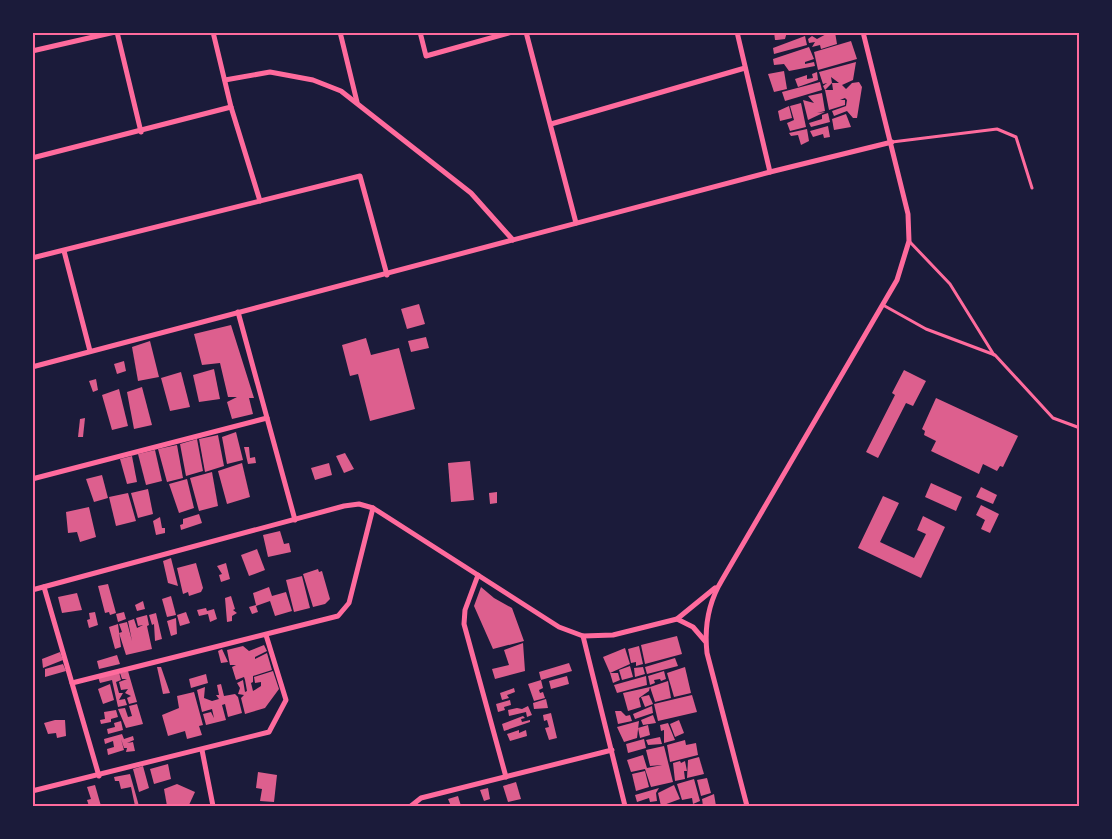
<svg xmlns="http://www.w3.org/2000/svg" width="1112" height="839" viewBox="0 0 1112 839" font-family="'Space Grotesk',sans-serif">
  <style>
    .building { fill: #dd5f8e }
    .lines { fill: none; stroke-linecap: round; stroke-linejoin: round }
    .service { stroke: #ff6b9d; stroke-width: 3 }
    .minor { stroke: #ff6b9d; stroke-width: 5 }
    .neatline { fill: none; stroke: #ff6b9d; stroke-width: 2 }
  </style>
  <rect width="100%" height="100%" fill="#1b1b3a"/>
  <g class="building">
    <path d="M774,32l3,1 10,-1 -2,7 -8,1h-2z"/>
    <path d="M830,32h5l2,12 -16,5 -1,-4 -8,2 3,-5 -6,1 -1,-4 4,-3 5,3z"/>
    <path d="M805,36l2,9 -33,9 -1,-6z"/>
    <path d="M851,41l6,18 -39,11 -4,-18z"/>
    <path d="M809,47l5,12 -9,3v2l9,-2 1,4 -26,5 -5,-7 -10,1 -1,-6z"/>
    <path d="M856,62l-3,18 -11,5 4,4 6,-6 7,-1 3,5 -5,31h-4l-6,-7 -13,5 -2,-5 14,-5 1,-6 -2,-2 -5,2h5v5l-16,5 -4,-20h8l-1,-7h7l-8,-6 1,6 -7,7 -2,-4 4,-3 -4,1 -4,-12z"/>
    <path d="M784,71l3,18 -13,3 -6,-18z"/>
    <path d="M817,72l1,8 -20,7 -3,-8 12,-4v4l6,-1 -1,-4z"/>
    <path d="M820,82l2,8 -37,11 -3,-9z"/>
    <path d="M822,93l3,18 -8,2 8,-1 -17,8 -5,-20 11,3 -6,-7z"/>
    <path d="M801,103l5,24 -16,4 -3,-8 7,-3 -4,-14z"/>
    <path d="M789,106l3,12 -12,3 -2,-10z"/>
    <path d="M828,113l2,9 -19,5 -2,-4 13,-4v-4z"/>
    <path d="M846,114l5,13 -17,3 -2,-11z"/>
    <path d="M828,126l2,11 -6,1 -1,-4 -10,3 -3,-6z"/>
    <path d="M807,129l2,12 -8,4 -3,-10 -7,1 -2,-3z"/>
    <path d="M419,304l6,20 -18,5 -6,-20z"/>
    <path d="M231,325l23,73h-5l4,16 -21,5 -5,-17 10,-5h-9l-8,-34 -18,2 -8,-31z"/>
    <path d="M426,337l3,11 -18,4 -3,-11z"/>
    <path d="M366,338l5,17 28,-7 16,61 -45,12 -12,-47 -8,2 -8,-31z"/>
    <path d="M150,341l9,36 -21,4 -6,-34z"/>
    <path d="M124,361l2,10 -9,3 -3,-10z"/>
    <path d="M214,369l6,30 -21,3 -6,-27z"/>
    <path d="M904,370l22,11 -13,25 -7,-3 -28,55 -12,-6 29,-57 -3,-2z"/>
    <path d="M181,372l9,35 -20,4 -9,-33z"/>
    <path d="M96,379l2,11 -5,2 -4,-11z"/>
    <path d="M142,387l10,38 -18,4 -7,-37z"/>
    <path d="M119,389l9,37 -16,4 -10,-35z"/>
    <path d="M936,398l82,38 -15,31 -3,-1 -3,5 -14,-7 -4,10 -48,-23 5,-10 -12,-6 1,-4 -3,-2z"/>
    <path d="M85,418l-2,19h-5l2,-18z"/>
    <path d="M236,432l7,28 -16,4 -5,-27z"/>
    <path d="M218,435l6,31 -19,6 -6,-33z"/>
    <path d="M197,439l6,32 -17,5 -6,-32z"/>
    <path d="M177,445l6,33 -16,4 -9,-33z"/>
    <path d="M244,447h5l1,11 5,-1 1,6 -8,1z"/>
    <path d="M155,450l7,31 -16,4 -8,-31z"/>
    <path d="M345,453l9,16 -10,4 -8,-17z"/>
    <path d="M132,456l5,26 -10,2 -7,-25z"/>
    <path d="M470,461l4,39 -23,2 -3,-39z"/>
    <path d="M242,463l8,34 -23,7 -9,-33z"/>
    <path d="M329,463l3,12 -17,5 -4,-12z"/>
    <path d="M212,472l6,34 -19,5 -9,-33z"/>
    <path d="M102,475l6,23 -14,4 -8,-23z"/>
    <path d="M187,479l7,29 -15,5 -10,-29z"/>
    <path d="M931,483l31,14 -6,14 -31,-14z"/>
    <path d="M981,487l16,8 -4,9 -17,-7z"/>
    <path d="M148,489l5,25 -15,4 -7,-25z"/>
    <path d="M497,492v11l-7,1 -1,-11z"/>
    <path d="M128,493l8,28 -20,5 -7,-29z"/>
    <path d="M883,496l16,7 -19,39 34,16 12,-24 -9,-4 6,-14 22,11 -24,51 -63,-30z"/>
    <path d="M981,505l18,9 -9,19 -9,-4 4,-9 -9,-5z"/>
    <path d="M89,507l7,30 -16,5 -3,-10 -9,1 -2,-21z"/>
    <path d="M199,514l3,9 -21,7 -1,-5 3,-1v-5z"/>
    <path d="M160,517l2,11h3v5l-9,2 -3,-14z"/>
    <path d="M280,531l4,13 5,-1 2,9 -23,5 -5,-22z"/>
    <path d="M257,549l8,21 -16,6 -8,-21z"/>
    <path d="M171,558l7,28 -10,-3 -5,-22z"/>
    <path d="M196,563l7,25 -2,4 -12,4 -1,-4 -5,2 -6,-26z"/>
    <path d="M226,563l4,16 -9,3 -2,-7 3,-1 -5,-8z"/>
    <path d="M318,569l1,3 3,-1 8,28 -5,5 -12,3 -10,-33z"/>
    <path d="M302,576l8,32 -16,4 -8,-32z"/>
    <path d="M108,584l8,29 -6,2 -1,-3 -4,1 -7,-27z"/>
    <path d="M269,587l3,9 14,-4 6,19 -17,5 -5,-15 -14,5 2,6 -6,2 -3,-7 7,-2 -3,-12z"/>
    <path d="M481,587l13,11 18,10 12,33 -31,8 -19,-43z"/>
    <path d="M77,593l5,17 -20,3 -4,-16z"/>
    <path d="M171,596l5,19 -9,2 -5,-18z"/>
    <path d="M231,596l4,13 -2,1 4,3 -5,3v5l-5,1 -2,-24z"/>
    <path d="M143,601l2,8 -8,2 -2,-6z"/>
    <path d="M206,608l1,3 7,-2 3,10 -7,3 -2,-8 -9,2 -2,-6z"/>
    <path d="M95,612l3,13 -9,3 -2,-8 3,-1 -1,-6z"/>
    <path d="M124,612l2,7 -8,3 -2,-8z"/>
    <path d="M186,612l4,11 -10,3 -3,-11z"/>
    <path d="M156,613l6,26 -7,2 -1,-17 -2,1 -3,-10z"/>
    <path d="M147,615l2,10 -2,1 5,23 -26,6 -7,-22 3,-1 -3,-8 8,-2 5,19 -4,-20 6,-2 3,9 6,-3 -5,1 -2,-8z"/>
    <path d="M176,618l1,16 -6,2 -4,-15z"/>
    <path d="M118,624l3,23 -6,2 -6,-22z"/>
    <path d="M677,636l5,18 -37,10 -4,-19z"/>
    <path d="M523,643l2,28 -30,8 -3,-10 17,-4 -5,-15z"/>
    <path d="M264,645l3,6 -12,6v2l12,-6 5,17 -19,6v6l-2,1 2,8 8,-5v-4l-6,1 -1,-6 19,-6 6,18 -14,19 -20,6 -4,-16 3,-3 -6,-1 2,-6 -3,-5 6,-3 2,12 2,-1 -2,-11 -1,-3 -8,3 -4,-13 4,-2h-6l-3,-15 16,-4 6,5z"/>
    <path d="M639,646l4,18 -7,2v-4l-5,1 -3,-14z"/>
    <path d="M625,648l5,16 -20,9 -7,-16z"/>
    <path d="M222,649l6,13 -7,1 -3,-12z"/>
    <path d="M60,652l3,8 -20,8 -1,-9z"/>
    <path d="M117,655l3,9 -21,5 -2,-8z"/>
    <path d="M675,658l3,8 -31,8 -2,-7z"/>
    <path d="M569,663l3,8 -31,9 -2,-8z"/>
    <path d="M63,664l3,7 -21,6v-8z"/>
    <path d="M630,666l3,11 -11,3 -3,-10z"/>
    <path d="M157,667h4l9,26 -7,1z"/>
    <path d="M643,667l2,7 -10,3 -1,-9z"/>
    <path d="M685,667l6,26 -17,4 -7,-24z"/>
    <path d="M128,671l9,31 -8,2 -2,-6 4,-2 -6,-3 3,-4 -7,1 -2,-8 8,-3h-5l-2,-6z"/>
    <path d="M664,671l2,8 -5,2 -1,-2 -6,1 1,3 -5,2 -2,-9z"/>
    <path d="M119,672l2,8 -5,2 3,11h4l-4,7 6,-1 2,6 -9,2 -6,-27 -12,3 -2,-6z"/>
    <path d="M610,673h8l2,7 -7,3z"/>
    <path d="M206,674l2,9 -17,5 -2,-9z"/>
    <path d="M567,676l2,8 -18,5 -2,-8z"/>
    <path d="M646,676l1,9 -30,8 -3,-8z"/>
    <path d="M541,680l2,8 -4,2 1,3 3,-1 2,6 -11,3 -6,-17z"/>
    <path d="M668,681l3,17 -16,4 -5,-15z"/>
    <path d="M110,684l4,16 -11,4 -5,-15z"/>
    <path d="M221,684l3,12 11,-2 3,3 4,16 -14,4 -3,-13 -3,1 4,15 -20,5 -3,-11 8,-2 3,6 -2,-9 -10,3 -5,-22 8,-3 -1,11 8,3 7,-2 -3,-4h3l-2,-10z"/>
    <path d="M650,687l-1,4 -10,7 2,9 -13,4 -5,-18z"/>
    <path d="M514,688l1,4 -8,3 2,3 -7,2 -2,-7z"/>
    <path d="M194,692l9,33 -4,1 3,9 -15,4 -2,-8 -17,5 -6,-21 17,-7 -2,-12z"/>
    <path d="M649,695l4,9 -8,3 -4,-10z"/>
    <path d="M692,695l5,17 -39,9 -4,-17z"/>
    <path d="M546,699l2,9 -14,1 -1,-6z"/>
    <path d="M510,700l1,5 -7,2 1,3 -7,2 -2,-8z"/>
    <path d="M137,704l6,20 -17,4 -8,-19 7,-1 3,9 4,-1 -3,-10z"/>
    <path d="M528,706l4,9 -5,2 -1,-5 -17,4 -1,-6 9,-2 5,1z"/>
    <path d="M652,706l1,7 -18,6 -2,-5z"/>
    <path d="M116,710l2,7 -7,2v3l-10,2 -1,-4 5,-1 -1,-7z"/>
    <path d="M615,711h6l5,5 4,-1 2,6 -14,3z"/>
    <path d="M551,713l6,25 -8,2 -4,-12 4,-1 -2,-7 -3,1 -1,-6z"/>
    <path d="M653,715l3,8 -13,2 -2,-5z"/>
    <path d="M523,716l2,2 -4,1 1,3 8,-2v2l-26,9 -2,-7z"/>
    <path d="M55,720h10l1,16 -9,2 -1,-5 -8,1 -4,-11z"/>
    <path d="M679,720l5,13 -9,4 -5,-13z"/>
    <path d="M121,721l2,9 -15,4 -1,-5 8,-2 -1,-4z"/>
    <path d="M639,721l-2,17 -13,4 -7,-15z"/>
    <path d="M668,723l7,17 -11,3v-13l-3,1 -1,-6z"/>
    <path d="M648,725l2,10 -10,3 -2,-10z"/>
    <path d="M519,730v3l7,-3 1,6 -17,5 -3,-7z"/>
    <path d="M122,734l2,5 9,-3 1,4 -7,3 6,-1 2,9 -9,1 1,-4h-3l-3,-9 3,11 -16,5 -1,-6 7,-2 -1,-6 -8,3 -1,-5z"/>
    <path d="M660,737l2,7 -14,1 -2,-5z"/>
    <path d="M644,739l2,9 -18,5 -2,-9z"/>
    <path d="M685,740l1,5 10,-2 2,12 -28,7 -3,-17z"/>
    <path d="M664,746l9,36 -22,5 -6,-18 -14,3 -4,-12 16,-5 4,13 15,-3 -12,1 -4,-16z"/>
    <path d="M699,757l5,17 -17,4 1,-18z"/>
    <path d="M680,761l1,2 4,-2 2,10h-3l1,8 -10,2 -2,-18z"/>
    <path d="M168,764l3,15 -17,5 -4,-15z"/>
    <path d="M143,766l6,22 -10,4 -6,-23z"/>
    <path d="M645,771l4,16 -13,4 -4,-17z"/>
    <path d="M258,772l19,3 -3,27 -14,-1 2,-12 -6,-1z"/>
    <path d="M130,774l9,32h-4l-4,-19 -10,2 -2,-8h-4l-1,-4z"/>
    <path d="M707,778l4,15 -10,3 -4,-16z"/>
    <path d="M694,779l6,22 -7,3 -1,-6 -10,2 -5,-16z"/>
    <path d="M516,782l5,17 -13,3 -5,-16z"/>
    <path d="M177,784l18,8 -6,13 -22,1 -3,-17z"/>
    <path d="M95,785l6,21h-12l-2,-6 4,-1 -4,-12z"/>
    <path d="M674,785l6,14 -19,7 -3,-13z"/>
    <path d="M488,788l2,11 -6,2 -4,-11z"/>
    <path d="M659,788l-3,5 1,8 -7,1 -1,-4 -12,4 -2,-7z"/>
    <path d="M714,794l2,12h-13l-1,-7z"/>
    <path d="M458,796l3,10h-10l-3,-7z"/>
  </g>
  <g class="lines">
    <g class="service">
      <path d="M892,142l105,-13 19,8 16,51"/>
      <path d="M909,241l41,43 44,71"/>
      <path d="M883,305l43,24 69,26 58,63 27,10"/>
    </g>
    <g class="minor">
      <path d="M117,32l24,100"/>
      <path d="M213,32l18,75 29,94"/>
      <path d="M340,32l17,70"/>
      <path d="M420,32l6,24 86,-24"/>
      <path d="M526,32l50,191"/>
      <path d="M737,32l33,140"/>
      <path d="M32,51l83,-19"/>
      <path d="M225,80l45,-8 43,8 28,11 130,102 42,47"/>
      <path d="M551,124l194,-56"/>
      <path d="M32,158l199,-51"/>
      <path d="M64,251l26,100"/>
      <path d="M32,258l328,-82 27,99"/>
      <path d="M238,312l57,208"/>
      <path d="M32,367l738,-195 122,-30"/>
      <path d="M32,479l235,-61"/>
      <path d="M478,575l-13,35 -1,14 42,153"/>
      <path d="M44,587l55,189"/>
      <path d="M32,590l312,-84 15,-2 14,4 186,119 24,9 30,-1 64,-16 38,-31"/>
      <path d="M677,619l16,8 12,14"/>
      <path d="M583,636l42,170"/>
      <path d="M72,683l266,-67 11,-13 24,-95"/>
      <path d="M202,750l11,56"/>
      <path d="M32,791l237,-59 17,-32 -20,-65"/>
      <path d="M411,806l10,-8 191,-48"/>
      <path d="M747,806l-40,-153c-3,-27 1,-50 15,-73l175,-300 12,-39 -1,-27 -45,-182"/>
    </g>
  </g>
  <rect width="1112" height="839" fill="none" stroke="#1b1b3a" stroke-width="68"/>
  <rect x="34" y="34" width="1044" height="771" class="neatline"/>
</svg>
